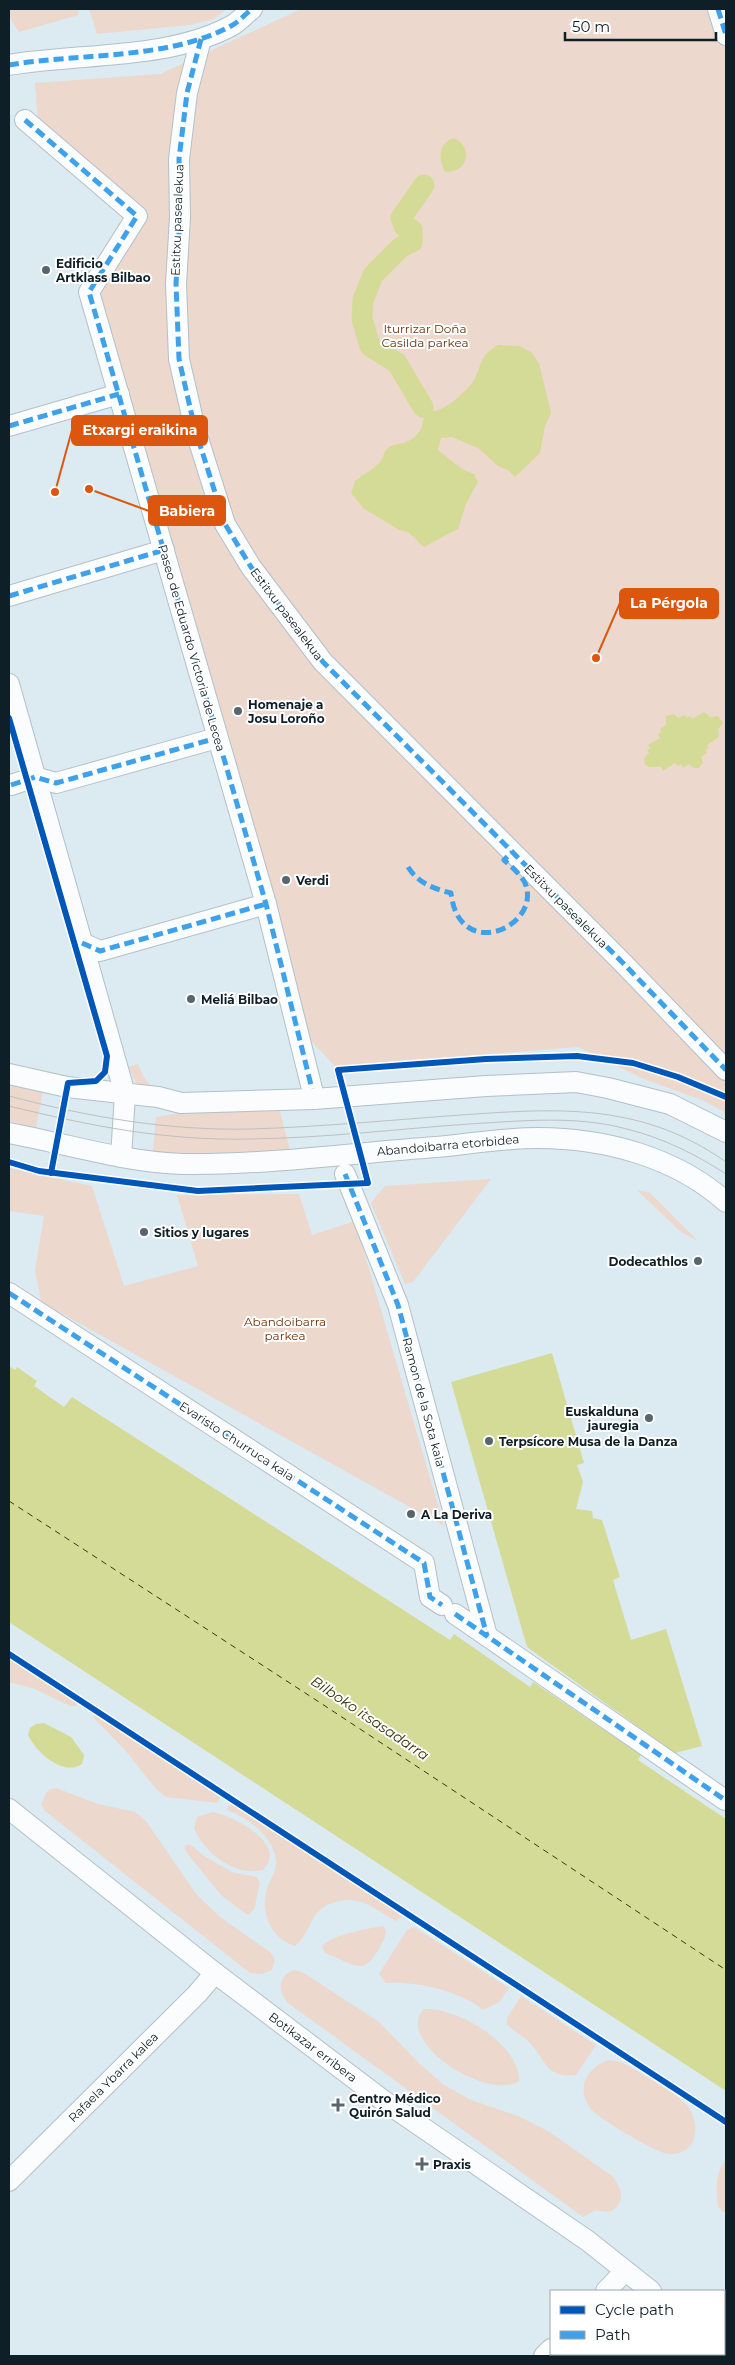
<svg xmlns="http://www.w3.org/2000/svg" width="735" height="2365" viewBox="0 0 735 2365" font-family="Montserrat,sans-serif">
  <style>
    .green { fill: #edd8cd }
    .water { fill: #d4db96 }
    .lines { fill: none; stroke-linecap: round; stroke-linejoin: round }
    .canal { stroke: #d4db96; stroke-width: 21 }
    .ferry { stroke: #393a0f; stroke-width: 1; stroke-dasharray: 6 5; stroke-linecap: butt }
    .street-casing { stroke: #b2c0c8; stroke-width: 22 }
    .street { stroke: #fafcfd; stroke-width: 20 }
    .tram { stroke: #bcc0c2; stroke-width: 1 }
    .quiet { stroke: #3da2eb; stroke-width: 5; stroke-dasharray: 10 5; stroke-linecap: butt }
    .cycleway-casing { stroke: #fff; stroke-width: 9 }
    .cycleway { stroke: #0057b8; stroke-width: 6 }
    .poi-dot { fill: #57666e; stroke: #fff; stroke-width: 2 }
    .labels { text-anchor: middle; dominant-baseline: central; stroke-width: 4; stroke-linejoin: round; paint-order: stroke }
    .street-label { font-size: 12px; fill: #0f1f27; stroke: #fff }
    .poi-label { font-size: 12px; font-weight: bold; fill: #0f1f27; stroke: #fff; text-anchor: start }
    .park-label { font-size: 12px; fill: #6a320b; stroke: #fff }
    .water-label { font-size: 14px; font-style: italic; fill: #393a0f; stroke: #fff }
    .leader { fill: none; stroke: #dd560d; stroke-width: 2 }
    .callout-dot { fill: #dd560d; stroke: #fff; stroke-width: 2 }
    .callout { fill: #dd560d; stroke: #dd560d; stroke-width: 2 }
    .callout-label { font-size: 14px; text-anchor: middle; font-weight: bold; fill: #fff }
  </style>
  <rect width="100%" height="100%" fill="#dceaf2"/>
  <g class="green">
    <path d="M9,9h68l2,6 -60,17 -10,-16z"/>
    <path d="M89,9h138l-13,10 -24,6 -93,9z"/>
    <path d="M301,9h417l8,28v1079l-3,-5 -21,-11 -56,-20 -68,-33 -243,19 -24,-25 -212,-747 50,-82 -111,-91 -3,-38 125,-9z"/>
    <path d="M138,1064l5,12 9,11 -5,4 -10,-7 -9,-17z"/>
    <path d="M9,1081l34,10 -7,37 -27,-7z"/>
    <path d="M280,1111l10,39 -106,8 -23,-3 -8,-5 3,-33 22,-4z"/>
    <path d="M9,1168l83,18 32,100 74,-20 -21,-71 122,-1 13,41 43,-14 89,305 -403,-224 -6,-32 9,-54 -35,-5z"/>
    <path d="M491,1179l-78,103 -8,2 -34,-81 14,-17z"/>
    <path d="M637,1190l13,3 48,48 -17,-9z"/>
    <path d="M9,1657l66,43 2,6h-7l-35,-17 -26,-7z"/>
    <path d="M95,1713l126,83 -4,7 -51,-6 -10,-8 -30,-38 -33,-34z"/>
    <path d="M56,1788l42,16 37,8 11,9 50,73 24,23 50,35 5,7 -3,11 -10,4 -12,-1 -205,-162 -4,-6 5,-12 4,-4z"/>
    <path d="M235,1803l164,107 3,6 -6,5c-23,-12 -37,-28 -64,-18 -6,2 -12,6 -16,11 -7,10 -10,23 -21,32 -25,-8 -36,-35 -27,-60 3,-8 9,-16 8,-25 -3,-25 -27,-43 -49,-51l1,-4z"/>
    <path d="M213,1812c20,4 76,32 50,58 -28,7 -59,-17 -69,-42l3,-11z"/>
    <path d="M190,1844l14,12 28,16 24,5 4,5 -6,28 -6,5 -26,-19 -35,-43 -3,-7z"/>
    <path d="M383,1926l3,5c-1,8 -4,13 -9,21 -15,26 -28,9 -52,1l-3,-7c8,-10 47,-18 61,-20z"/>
    <path d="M414,1927l95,61 -10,14 -16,8c-22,-19 -68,-29 -97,-27l-7,-9 28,-44z"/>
    <path d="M295,1970l9,3 75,49 42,43 23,20 27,15 47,16 30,15 64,45c9,10 15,27 -1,35 -5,2 -11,-1 -16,0 -4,1 -8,4 -12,6l-295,-214c-11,-12 -10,-28 7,-33z"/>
    <path d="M521,1996l75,49 -20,30c-31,3 -29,-14 -47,-33 -6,-6 -15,-11 -22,-17v-7z"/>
    <path d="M424,2009c33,-2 96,35 95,72 -32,21 -126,-40 -95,-72z"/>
    <path d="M608,2060c5,1 10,1 15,3 15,8 49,29 61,39 12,11 16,33 5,45 -7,6 -15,9 -24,6 -13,-3 -69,-36 -75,-45 -14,-21 -3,-40 18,-48z"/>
    <path d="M726,2159v53h-3l-5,-5c-2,-17 -3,-35 8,-48z"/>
  </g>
  <g class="water">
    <path d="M453,138c20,7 17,35 -8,34 -7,-15 -7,-27 8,-34z"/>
    <path d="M498,345l22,1 12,7 7,10 12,50 -6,13 -5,27 -25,24 -7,-7 -10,-4 -20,-18 -26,-11 -11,1 -3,12 24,19 12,5 4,8 -12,22 -8,25 -34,18 -16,-15 -9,-2 -36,-22 -12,-15 4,-12c8,-7 18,-11 25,-19 3,-4 4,-10 7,-13 6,-6 12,-4 19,-7 15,-5 20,-21 17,-35 4,1 7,4 11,4 12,-1 35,-22 40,-31 9,-17 5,-24 24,-35z"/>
    <path d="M704,712l6,5 8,-1 5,7 -5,6 1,8 -12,8 2,3 -3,2 1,3 -6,4 2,6 -4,5h-6l-4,-4 -6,4 -2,-4 -3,2 -3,-3 -12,8 -2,-4h-12l-4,-3 -1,-6 5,-5 -2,-3 3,-2 -2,-3 12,-7 -2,-4 3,-2 -1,-3 6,-4v-9l8,-2 4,4 7,-3 2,3 3,-2 2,3z"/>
    <path d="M552,1353l32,110 -7,2 6,17 -7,27 16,2 1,7 9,2 18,57 -7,3 18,60 35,-11 36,117 -27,7 -148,-106 -76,-265z"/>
    <path d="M9,1366l6,4 2,-3 20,14 -3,5 30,21 8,-10 378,243 4,-6 76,53 3,-5 108,73 -3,5 88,59v272l-717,-469z"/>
    <path d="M44,1723l27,14 13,18 -2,9c-19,13 -46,-12 -54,-29l2,-7 6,-4z"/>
  </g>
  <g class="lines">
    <path class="canal" d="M423,407l-26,-44 -27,-17 -8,-27 1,-19 10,-25 28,-28 11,-5v-12l-8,-4 -3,-8 23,-33"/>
    <path class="ferry" d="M9,1501l307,199 410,270"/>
    <defs>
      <g id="street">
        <path d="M718,9l8,26"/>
        <path d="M201,39l-14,54 -8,66 1,58 -4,67 3,75 16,70 30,95 26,43 72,95 300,301 103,107"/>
        <path d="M9,65c70,-12 159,-5 222,-39 8,-4 14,-12 21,-17"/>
        <path d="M25,120l112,96 -48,76 177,612 46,185"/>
        <path d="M9,426l110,-32"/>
        <path d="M9,596l155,-46"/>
        <path d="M9,684l116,410 -4,63"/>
        <path d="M11,785l24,-8 21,6 161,-45"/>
        <path d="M82,943l18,8 166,-47"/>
        <path d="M9,1074l58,13 91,10 23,6 133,-4 172,-13 90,-4 32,6 62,16 56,28"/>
        <path d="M9,1133c58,11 115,29 174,31 84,1 169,-11 253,-17 33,-3 68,-9 102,-9 66,0 138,19 188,64"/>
        <path d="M345,1174l53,131 89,331"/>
        <path d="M9,1293l415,270 6,34 12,8"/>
        <path d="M455,1614l270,186"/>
        <path d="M9,1809l206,164 169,128 204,140 63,50"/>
        <path d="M9,2181l188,-187 18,-21"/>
        <path d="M606,2291l19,-20"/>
        <path d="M721,2354l2,2"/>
        <path d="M544,2356l7,-7"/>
      </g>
    </defs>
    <use href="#street" class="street-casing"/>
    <use href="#street" class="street"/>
    <g class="tram">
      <path d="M9,1096c79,21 160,35 242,33 65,-2 130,-8 196,-13 102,-7 190,-17 279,46"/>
      <path d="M9,1106c82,20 156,35 242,33 73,-1 146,-10 218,-15 53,-3 106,-9 158,5 36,9 68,25 99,45"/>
    </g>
    <g class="quiet">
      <path d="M718,9l8,26"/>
      <path d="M201,39l-14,54 -8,66 1,58 -4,67 3,75 16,70 30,95 26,43 72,95 300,301 103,107"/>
      <path d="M9,65c70,-12 159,-5 222,-39 8,-4 14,-12 21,-17"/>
      <path d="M25,120l112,96 -48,76 177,612 46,185"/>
      <path d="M9,426l110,-32"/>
      <path d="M9,596l155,-46"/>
      <path d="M11,785l24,-8 21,6 161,-45"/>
      <path d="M408,867c10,16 26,22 43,26 8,71 92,33 74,-10 -4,-8 -14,-17 -21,-23l8,-8"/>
      <path d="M82,943l18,8 166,-47"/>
      <path d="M345,1174l53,131 89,331"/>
      <path d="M9,1293l415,270 6,34 12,8"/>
      <path d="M455,1614l270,186"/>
    </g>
    <defs>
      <g id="cycleway">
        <path d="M9,718l98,338 -2,16 -9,9 -28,2 -17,90"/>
        <path d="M9,1162l30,9 159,20 170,-8 -30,-113 148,-11 91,-3 56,7 45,14 48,20"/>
        <path d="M9,1654l717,468"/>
      </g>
    </defs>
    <use href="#cycleway" class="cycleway-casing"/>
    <use href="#cycleway" class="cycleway"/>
  </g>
  <g class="poi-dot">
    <circle cx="46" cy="270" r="5"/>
    <circle cx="238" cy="711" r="5"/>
    <circle cx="286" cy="880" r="5"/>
    <circle cx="191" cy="999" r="5"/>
    <circle cx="144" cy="1232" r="5"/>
    <circle cx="698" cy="1261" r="5"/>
    <circle cx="649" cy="1418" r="5"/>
    <circle cx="489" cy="1441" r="5"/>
    <circle cx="411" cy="1514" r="5"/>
    <path d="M335.5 2097.5h5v5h5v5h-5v5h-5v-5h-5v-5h5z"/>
    <path d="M419.5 2156.5h5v5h5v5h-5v5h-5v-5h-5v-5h5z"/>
  </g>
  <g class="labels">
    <g class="street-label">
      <text transform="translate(177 220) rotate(-88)">Estitxu pasealekua</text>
      <text transform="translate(287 614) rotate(53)">Estitxu pasealekua</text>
      <text transform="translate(192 648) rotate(74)">Paseo de Eduardo Victoria de Lecea</text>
      <text transform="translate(566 906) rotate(45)">Estitxu pasealekua</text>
      <text transform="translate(448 1145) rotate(-5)">Abandoibarra etorbidea</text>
      <text transform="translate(424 1402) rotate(75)">Ramon de la Sota kaia</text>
      <text transform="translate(237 1441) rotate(33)">Evaristo Churruca kaia</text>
      <text transform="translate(313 2047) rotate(37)">Botikazar erribera</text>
      <text transform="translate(113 2077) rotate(-45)">Rafaela Ybarra kalea</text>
    </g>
    <g class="poi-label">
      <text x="56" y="263">Edificio<tspan x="56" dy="14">Artklass Bilbao</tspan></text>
      <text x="248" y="704">Homenaje a<tspan x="248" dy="14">Josu Loroño</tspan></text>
      <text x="296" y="880">Verdi</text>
      <text x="201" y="999">Meliá Bilbao</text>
      <text x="154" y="1232">Sitios y lugares</text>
      <text x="688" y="1261" text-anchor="end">Dodecathlos</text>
      <text x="639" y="1411" text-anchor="end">Euskalduna<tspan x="639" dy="14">jauregia</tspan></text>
      <text x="499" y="1441">Terpsícore Musa de la Danza</text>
      <text x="421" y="1514">A La Deriva</text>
      <text x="349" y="2098">Centro Médico<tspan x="349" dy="14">Quirón Salud</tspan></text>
      <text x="433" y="2164">Praxis</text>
    </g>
    <g class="park-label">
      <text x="425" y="328">Iturrizar Doña<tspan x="425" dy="14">Casilda parkea</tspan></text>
      <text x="285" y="1321">Abandoibarra<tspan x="285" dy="14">parkea</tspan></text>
    </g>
    <g class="water-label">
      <text transform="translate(370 1718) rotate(34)">Bilboko itsasadarra</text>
    </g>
  </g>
  <path class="leader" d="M55 492L72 430M89 489L149 511M596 658L620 603"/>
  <g class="callout-dot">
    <circle cx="55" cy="492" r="5"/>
    <circle cx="89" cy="489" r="5"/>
    <circle cx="596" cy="658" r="5"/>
  </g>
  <g class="callout">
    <rect x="72" y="416" width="135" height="29" rx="5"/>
    <rect x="149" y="496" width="76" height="29" rx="5"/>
    <rect x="620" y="589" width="98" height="29" rx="5"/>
  </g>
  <g class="callout-label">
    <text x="140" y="435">Etxargi eraikina</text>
    <text x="187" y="516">Babiera</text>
    <text x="669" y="608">La Pérgola</text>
  </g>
  <rect width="735" height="2365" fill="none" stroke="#0f1f27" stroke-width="20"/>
  <rect x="550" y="2290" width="175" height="65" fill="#ffffff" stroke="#9fa5a9"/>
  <rect x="560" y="2306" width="25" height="8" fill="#0057b8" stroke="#9fa5a9"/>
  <text x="595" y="2315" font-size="15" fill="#0f1f27">Cycle path</text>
  <rect x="560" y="2331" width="25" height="8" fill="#3da2eb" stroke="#9fa5a9"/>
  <text x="595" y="2340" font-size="15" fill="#0f1f27">Path</text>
  <path d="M565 32v8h151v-8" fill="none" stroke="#0f1f27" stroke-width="2.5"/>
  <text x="572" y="32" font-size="15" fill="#0f1f27" stroke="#ffffff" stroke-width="4" paint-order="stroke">50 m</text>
</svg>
